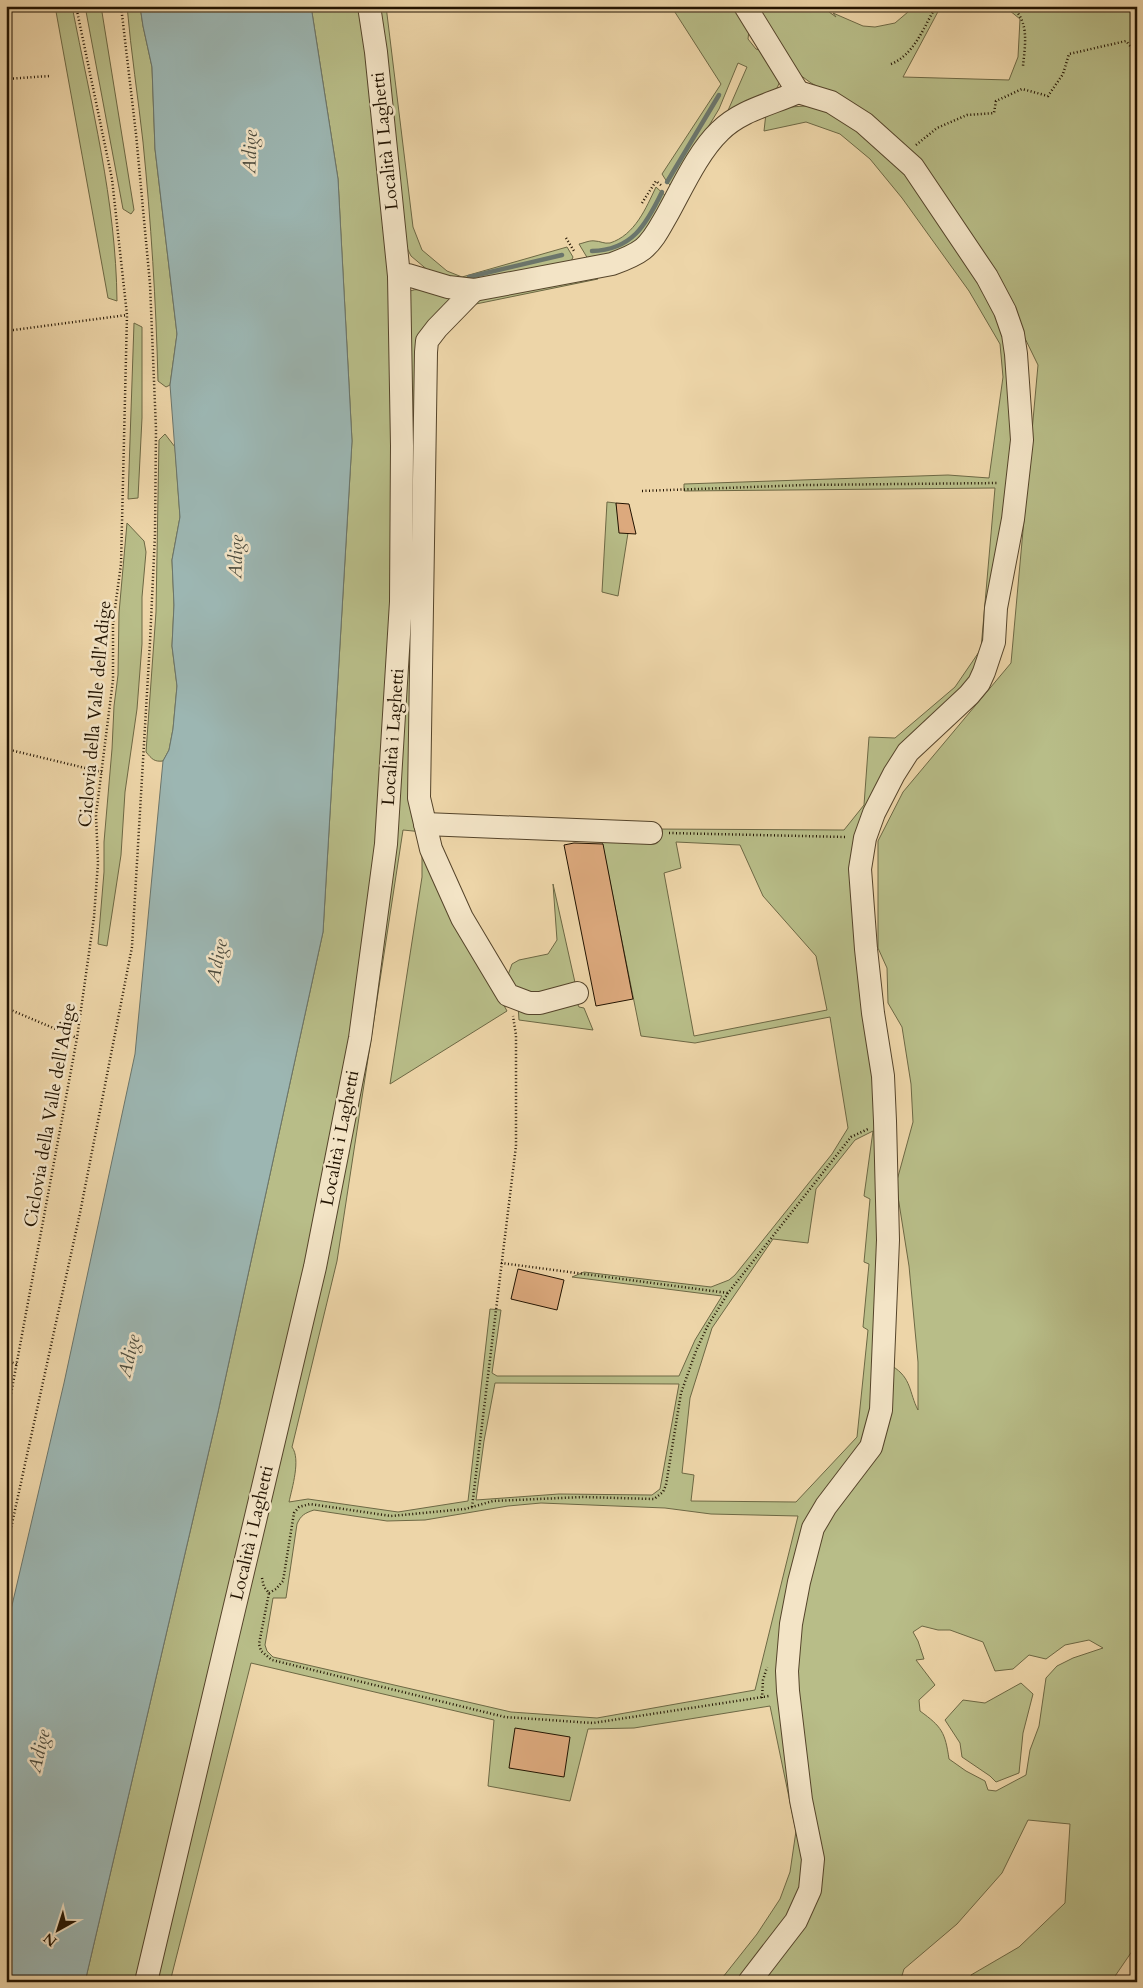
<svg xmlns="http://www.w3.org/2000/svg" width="1143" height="1988" viewBox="0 0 1143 1988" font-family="Cardo,serif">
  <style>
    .green { fill: #b8bd88; stroke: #6d6844; fill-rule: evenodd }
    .water { fill: #9cb6b2; stroke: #6b756b }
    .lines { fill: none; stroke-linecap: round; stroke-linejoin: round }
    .stream { stroke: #6b756b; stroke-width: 4.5 }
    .building { fill: #dca97d; stroke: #221300 }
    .minor-casing { stroke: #55442a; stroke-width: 24 }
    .path { stroke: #221300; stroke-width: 2.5; stroke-dasharray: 1 2.5; stroke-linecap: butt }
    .minor { stroke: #f3e4c6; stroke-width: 22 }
    .labels { text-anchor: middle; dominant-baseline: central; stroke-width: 5; stroke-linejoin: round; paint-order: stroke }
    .street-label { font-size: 18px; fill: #221300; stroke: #f3e4c6 }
    .water-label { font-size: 19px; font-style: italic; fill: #4d4c3e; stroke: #f3e4c6 }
  </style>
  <rect width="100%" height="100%" fill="#edd5a8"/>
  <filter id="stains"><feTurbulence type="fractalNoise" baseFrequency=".004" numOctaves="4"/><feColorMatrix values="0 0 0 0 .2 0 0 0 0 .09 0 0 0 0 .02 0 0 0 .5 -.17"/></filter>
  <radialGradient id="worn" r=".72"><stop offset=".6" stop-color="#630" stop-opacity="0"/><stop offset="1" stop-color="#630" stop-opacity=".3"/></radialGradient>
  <g class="green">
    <path d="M55,6h17c19,98 44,195 45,295l-9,-3z"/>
    <path d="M85,6h16l33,204 -3,4 -8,-5z"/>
    <path d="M127,6h13l3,20 9,41 3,82 22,185 -7,51 -4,2 -8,-6c-2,-80 -7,-159 -15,-239 -5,-45 -12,-90 -16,-136z"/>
    <path d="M311,6h52l30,278 4,284 -23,316 -46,297 -187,801h-56l133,-570 105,-480 29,-491 -14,-262z"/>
    <path d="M373,6h13l27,221 9,23 25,21 15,6 105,-30 6,10 -3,7 -92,18 -48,-10 -19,-16 -6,-12z"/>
    <path d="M671,6h67l11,24 -1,9 8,10 7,2 18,28 -4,9 -5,4 -46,23 21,-48 -9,-4 -19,46 -47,78 -5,-5 -5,-8 59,-90z"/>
    <path d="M751,6h74v3l11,8 -3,-4 30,13 12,1 20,-4 20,-17h26l-38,71 106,3 9,-23 2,-38 -16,-13h133v1938l-26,38h-140v-7l48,-28 46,-44 5,-79 -42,-4 -26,53 -45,51 -53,45 -4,13h-145l63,-99 -26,-231 27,-124 35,-50 38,-112c20,12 17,27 26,44v-48l-9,-96 -13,-82 17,-62 -2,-38 -9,-57 -14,-24 -1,-35 -9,-20v-107l25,-49 108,-129 27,-298 -45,-92 -156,-176 -26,-14 -15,-11zM922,1626l16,4h12l33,12 12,29 18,-2 16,-14 17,4 19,-14 24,-5 14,8 -30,10 -16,8 -11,12 -7,48 -9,24 -4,25 -30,16 -8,-1 -3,-9 -19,-10 -17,-12c-4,-27 -7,-32 -29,-48l-1,-11 16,-15 -19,-25 8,-1 -6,-18 -5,-9z"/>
    <path d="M805,106l21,4 53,34 68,80 58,102 12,116 -38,228 -116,161 17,307 -9,296 -30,44 -53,136 17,224 -1,54 -60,90h-25l38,-48 23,-35 10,-27 6,-41 -26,-125 -136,22 -46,1 -18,72 -82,-15 6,-66 -243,-57 -81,319h-13l71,-327 14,-31 130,-643 38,-690c12,-5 28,4 40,7v2l-25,34 -2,498 -20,-2 -66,431 -45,186c9,12 0,41 -3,55l19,-3 90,13 70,-11 22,-192 11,1 -9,63 5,3h182l16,-36 27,-44 -150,-19 12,-5 127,15 18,-7 6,-5 97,-121 16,-26 -18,-111 -135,26 -54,-7 -40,-199 50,-8 193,1 20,-25 5,-68 26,1 60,-51 26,-38 14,-161 -311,3v-7l264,-9 41,3 14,-101 -3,-33 -31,-53 -67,-93 -32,-39 -30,-25 -34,-12 -42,9 2,-18 25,-6zM676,842l64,3 23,51 53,60 11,54 -133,26 -30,-163 17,-5zM873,1131l-9,65 6,3 -6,63 5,2 -6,63 5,3 -11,107 -61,65 -105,-1 3,-26 -12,-2 8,-75 22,-70 61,-89 35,4 8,-54 39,-49zM495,1383l184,1 -19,105 -8,6 -93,-1 -83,6 8,-59zM541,1503l124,5 46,6 87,2 -43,174 -158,28 -86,-6 -238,-55 -6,-6 -2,-6 8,-47h13l11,-74c4,-9 8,-11 17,-14l73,11 38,-1 83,-14z"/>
    <path d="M656,187l12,11 -20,33 -23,20 -37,8 -9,-15c5,-1 11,-4 16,-3 5,0 9,3 15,2 25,-8 36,-35 46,-56z"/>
    <path d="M595,276l3,3 -122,25 -8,-4z"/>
    <path d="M134,323l8,4v91l-4,80 -10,1z"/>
    <path d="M165,434l10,13 5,70 -8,43 2,45 -2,41 5,40 -4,43 -4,21 -6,11c-9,1 -11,-2 -17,-9l10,-140 3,-172z"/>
    <path d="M607,502l9,1 4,28 8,2 -10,63 -16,-4z"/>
    <path d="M127,523l17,18 2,11 -4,45v47l-5,65 -12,83 -4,63 -14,91 -9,-2 6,-72v-30l8,-93 2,-43 4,-31 1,-62z"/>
    <path d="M422,852l85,159 -117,73 32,-207z"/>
    <path d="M553,884l23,103 -43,11 -28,-15 7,-19 7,-4 29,-6 9,-14z"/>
    <path d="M575,999l4,8 5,1 9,22 -74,-10 -1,-15z"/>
    <path d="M1021,1683l12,11 -10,39 -4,40 -23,9 -6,-6 -28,-19 -2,-14 -15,-23 18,-20 22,3z"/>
  </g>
  <path class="water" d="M140,6h171l27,173 14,262 -29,491 -105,480 -133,570h-79v-351l58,-248 71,-329 28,-293 6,-11 4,-21 4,-43 -5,-40 2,-41 -2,-45 8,-43 -10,-132 7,-51 -22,-185 -3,-82 -9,-41z"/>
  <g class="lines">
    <g class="stream">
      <path d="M667,182l52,-87"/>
      <path d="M592,251c40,-1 54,-26 70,-59"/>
      <path d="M469,277l93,-22"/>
    </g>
  </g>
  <g class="building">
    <path d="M616,503l13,1 7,30 -17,-1z"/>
    <path d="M574,843l29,1 30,155 -37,7 -32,-161z"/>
    <path d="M518,1269l46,11 -7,30 -46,-11z"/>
    <path d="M515,1728l55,9 -6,40 -55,-9z"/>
  </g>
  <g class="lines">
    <defs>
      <g id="minor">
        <path d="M745,6l53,86"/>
        <path d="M399,276l9,-1 40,12 26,3 138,-26c11,-4 22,-8 31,-15 11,-9 17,-22 24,-34 15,-27 31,-63 53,-84 21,-21 52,-27 78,-39"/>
        <path d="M474,290l-37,38 -10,13 -1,11 -7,446 12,51 31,69 46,77 21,8h11l37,-10"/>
        <path d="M425,824l226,9"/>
        <path d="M146,1982l169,-715 45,-229 26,-194 15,-242 1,-156 -3,-170 -23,-224 -7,-46"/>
        <path d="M749,1982l47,-61 14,-31 3,-31 -12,-59 -13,-109 -1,-20 4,-47 8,-42 14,-54 13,-22 45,-59 10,-37 7,-170 -3,-119 -2,-45 -10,-63 -7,-64 -6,-80 5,-31 9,-25 20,-39 14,-22 61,-57 10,-12 5,-11 10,-30 2,-34 17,-89 9,-79 -6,-86 -3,-20 -8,-23 -18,-34 -74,-110 -49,-44 -33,-21 -33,-10"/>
      </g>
    </defs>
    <use href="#minor" class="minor-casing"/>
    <g class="path">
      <path d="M1011,6c19,15 14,39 12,60"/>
      <path d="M891,64c23,-9 33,-37 45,-58"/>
      <path d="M6,79l44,-3"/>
      <path d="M916,145l21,-17 30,-13 27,-2 2,-12 26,-12 26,7 15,-22 6,-20 57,-13 11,13"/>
      <path d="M642,203l14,-22 6,5"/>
      <path d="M566,238l8,13"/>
      <path d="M6,331l121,-16"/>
      <path d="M642,491l164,-6 192,-2"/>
      <path d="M6,749l96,23"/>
      <path d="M669,833l177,4"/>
      <path d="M6,1008l71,30"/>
      <path d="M501,1263l227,30"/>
      <path d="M6,1360l12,5"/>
      <path d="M6,1421l71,-383 17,-121 4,-54 -2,-48 17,-135v-57l8,-59 6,-249 -15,-136 -36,-173"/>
      <path d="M472,1507l44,-361v-111l-3,-19"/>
      <path d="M6,1551l74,-338 52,-266 18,-305 5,-108 1,-105 -6,-145 -14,-150 -15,-128"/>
      <path d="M262,1578l2,9 5,6 -10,51 2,7 11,9 233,57 88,6 176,-27"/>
      <path d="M269,1593l7,-4 7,-8 11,-68 5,-6 11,-3 81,12 74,-7 28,-8 90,-4 71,2 9,-7 3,-7 15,-92 15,-42 11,-24 21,-34 123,-156 17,-8"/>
      <path d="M762,1698l1,-18 4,-13"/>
    </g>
    <use href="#minor" class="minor"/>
  </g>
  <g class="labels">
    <g class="street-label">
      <text transform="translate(385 141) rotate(-96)">Località I Laghetti</text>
      <text transform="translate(95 714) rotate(-85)">Ciclovia della Valle dell'Adige</text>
      <text transform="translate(393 737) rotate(-86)">Località i Laghetti</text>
      <text transform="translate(50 1115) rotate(-80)">Ciclovia della Valle dell'Adige</text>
      <text transform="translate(340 1138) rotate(-79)">Località i Laghetti</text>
      <text transform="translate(252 1533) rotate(-77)">Località i Laghetti</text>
    </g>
    <g class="water-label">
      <text transform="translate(250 152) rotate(-88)">Adige</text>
      <text transform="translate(236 557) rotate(-88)">Adige</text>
      <text transform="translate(217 961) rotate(-79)">Adige</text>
      <text transform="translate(129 1356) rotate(-77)">Adige</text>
      <text transform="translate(39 1751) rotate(-77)">Adige</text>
    </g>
  </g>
  <rect width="1143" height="1988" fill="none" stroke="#edd5a8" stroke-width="25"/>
  <rect x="8" y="8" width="1128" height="1973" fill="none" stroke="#221300" stroke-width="2.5"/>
  <rect x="12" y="12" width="1118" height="1963" fill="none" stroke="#221300"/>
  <g transform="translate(58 1930) rotate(219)" stroke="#f3e4c6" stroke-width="4" paint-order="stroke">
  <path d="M0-4L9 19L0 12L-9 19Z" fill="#221300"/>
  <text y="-8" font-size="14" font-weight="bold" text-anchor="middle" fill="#221300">N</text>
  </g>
  <rect width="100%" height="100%" filter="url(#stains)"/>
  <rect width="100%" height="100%" fill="url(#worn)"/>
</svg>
